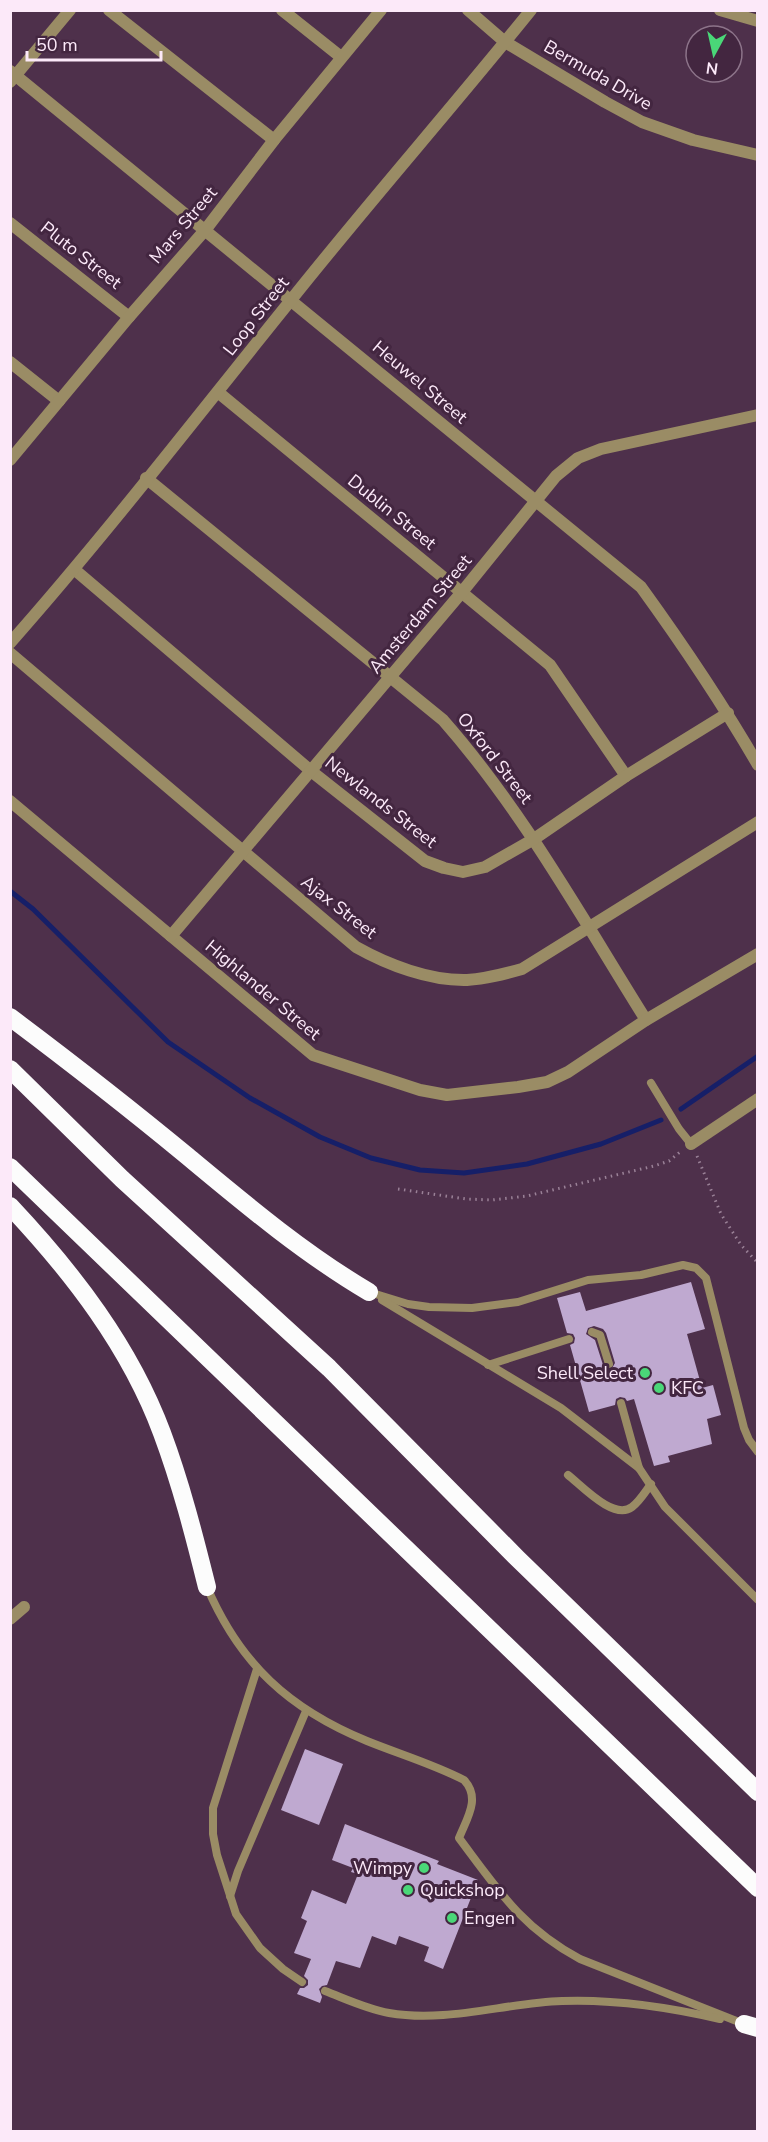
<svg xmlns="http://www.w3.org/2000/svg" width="768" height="2142" viewBox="0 0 768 2142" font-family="'Nunito Sans',sans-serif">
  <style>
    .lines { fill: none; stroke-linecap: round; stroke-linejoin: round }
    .stream { stroke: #161f68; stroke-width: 5 }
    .building { fill: #bfa9d0; fill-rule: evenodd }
    .path { stroke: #9a8197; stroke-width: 3; stroke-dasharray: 1.5 4.5; stroke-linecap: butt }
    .lane { stroke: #9a8c65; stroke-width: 8 }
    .street { stroke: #9a8c65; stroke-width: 12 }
    .highway { stroke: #fcfcfc; stroke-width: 18 }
    .poi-dot { fill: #4ad778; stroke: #432640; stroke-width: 2 }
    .labels { text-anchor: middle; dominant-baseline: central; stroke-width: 6; stroke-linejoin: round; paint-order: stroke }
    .street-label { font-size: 18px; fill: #fce9f9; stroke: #432640 }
    .poi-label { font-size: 18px; fill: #fce9f9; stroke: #432640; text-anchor: start }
  </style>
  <rect width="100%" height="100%" fill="#4e304b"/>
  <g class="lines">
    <g class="stream">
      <path d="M10,891l23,18 135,133 82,56 70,39 51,21 49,12 44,3 63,-9 74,-20 60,-24"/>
      <path d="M681,1109l77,-53"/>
    </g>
  </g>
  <g class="building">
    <path d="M691,1282l14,47 -18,5 15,54 11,-3 8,30 -14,4 5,25 -44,12 2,6 -16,4 -20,-67 -7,2 -2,-3 -5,-1 -4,2 -1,6 -26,7 -19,-67 4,-2 1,-5 -2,-4 -6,-1 -10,-35 23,-6 6,19zM594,1326l9,3 3,4 9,30 -4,7 -7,-2 -9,-28 -9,-6 2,-6z"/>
    <path d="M305,1749l38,15 -24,61 -38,-15z"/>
    <path d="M345,1824l94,37 -2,3 41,16 -35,89 -19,-8 5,-14 -30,-11 -3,9 -24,-9 -12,32 -24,-7 -9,24 -5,1 -3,3 3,8 -2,6 -23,-9 3,-6h4l4,-3v-5l-4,-4 7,-17 -17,-6 13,-32 -6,-3 11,-28 34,14 12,-30 -7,-2 2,-4 -21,-8z"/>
  </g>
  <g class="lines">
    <g class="path">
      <path d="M697,1156l24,58 20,31 17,18"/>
      <path d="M398,1189l68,10 26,1 35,-4 127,-30 15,-5 11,-9"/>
    </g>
    <g class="lane">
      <path d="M651,1083l28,46 12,15"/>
      <path d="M369,1292l39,12 21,3 43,1 46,-6 70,-22 53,-5 42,-10 13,3 10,10 38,150 5,12 9,12"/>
      <path d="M382,1300l179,108 78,60 26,39 93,93"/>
      <path d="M592,1332l8,3 9,29"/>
      <path d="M488,1365l81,-26"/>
      <path d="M621,1403l18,65"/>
      <path d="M568,1475c14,11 46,46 64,32 8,-6 13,-15 19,-23"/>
      <path d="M207,1587c33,77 82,122 160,154 32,13 66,23 97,39 17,18 3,38 -5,58 39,52 62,89 121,121l164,65"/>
      <path d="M257,1669l-44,139v26l4,21 19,59 24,34 23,21 19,13"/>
      <path d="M230,1896l8,-25 68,-160"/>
      <path d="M325,1991c21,8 42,18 64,22 58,10 115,-10 173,-12 54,-2 106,6 158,18"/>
    </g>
    <g class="street">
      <path d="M109,10l165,130"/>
      <path d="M282,10l59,47"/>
      <path d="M468,10l37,32 100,60 37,20 51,18 65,15"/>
      <path d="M720,10l38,11"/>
      <path d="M10,71l631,516c42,58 81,116 117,178"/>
      <path d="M10,82l60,-72"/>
      <path d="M10,223l119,94"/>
      <path d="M10,362l49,39"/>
      <path d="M219,393l331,272 76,111"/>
      <path d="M10,460l119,-143 77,-88 68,-89 107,-130"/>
      <path d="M146,478l297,242c80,91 139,198 203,300"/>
      <path d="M75,570l236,201 114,90 19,7 19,4 22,-5 49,-28 92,-63 102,-63"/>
      <path d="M10,643c98,-111 188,-228 281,-343 78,-98 161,-192 240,-290"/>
      <path d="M10,653l346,294c32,18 74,34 111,33 19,-1 37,-6 55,-11l236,-147"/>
      <path d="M10,801l303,254 107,35 27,5 71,-8 29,-5 21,-10 78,-52 112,-66"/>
      <path d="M171,936l291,-344 94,-116 22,-18 23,-9 157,-34"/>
      <path d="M691,1144l67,-45"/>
      <path d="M10,1619l14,-12"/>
    </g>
    <g class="highway">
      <path d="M10,1017c60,45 119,91 176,138 59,49 117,98 183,137"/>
      <path d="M10,1069l112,110 207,189 188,190 241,234"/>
      <path d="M10,1167l748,721"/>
      <path d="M10,1206c63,67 120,141 152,227 19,51 32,102 45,154"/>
      <path d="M744,2024l14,4"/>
    </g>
  </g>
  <g class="poi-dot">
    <circle cx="645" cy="1373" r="6"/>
    <circle cx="659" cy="1388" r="6"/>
    <circle cx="424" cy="1868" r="6"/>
    <circle cx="408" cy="1890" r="6"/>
    <circle cx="452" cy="1918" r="6"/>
  </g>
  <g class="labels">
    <g class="street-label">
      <text transform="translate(598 75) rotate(30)">Bermuda Drive</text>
      <text transform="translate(183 225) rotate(-50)">Mars Street</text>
      <text transform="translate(81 255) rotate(38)">Pluto Street</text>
      <text transform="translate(256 316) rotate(-52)">Loop Street</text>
      <text transform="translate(420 382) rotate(40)">Heuwel Street</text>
      <text transform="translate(392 512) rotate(39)">Dublin Street</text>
      <text transform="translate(420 614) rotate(-50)">Amsterdam Street</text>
      <text transform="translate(495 758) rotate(52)">Oxford Street</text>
      <text transform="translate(381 802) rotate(38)">Newlands Street</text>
      <text transform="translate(339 907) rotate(38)">Ajax Street</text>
      <text transform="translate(263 990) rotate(40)">Highlander Street</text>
    </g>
    <g class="poi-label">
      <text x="633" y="1373" text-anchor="end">Shell Select</text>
      <text x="671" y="1388">KFC</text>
      <text x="412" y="1868" text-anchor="end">Wimpy</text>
      <text x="420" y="1890">Quickshop</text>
      <text x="464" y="1918">Engen</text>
    </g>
  </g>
  <rect width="768" height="2142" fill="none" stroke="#fce9f9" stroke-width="24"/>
  <g transform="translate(714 54) rotate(188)"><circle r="28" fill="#432640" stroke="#8d748a" stroke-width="1.5"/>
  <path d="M0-4.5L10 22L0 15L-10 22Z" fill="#4ad778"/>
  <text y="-9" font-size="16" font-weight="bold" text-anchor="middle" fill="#fce9f9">N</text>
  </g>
  <path d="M27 51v9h134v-9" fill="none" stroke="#fce9f9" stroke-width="3"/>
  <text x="36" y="51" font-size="18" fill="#fce9f9" stroke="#432640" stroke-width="4.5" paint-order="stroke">50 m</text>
</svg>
